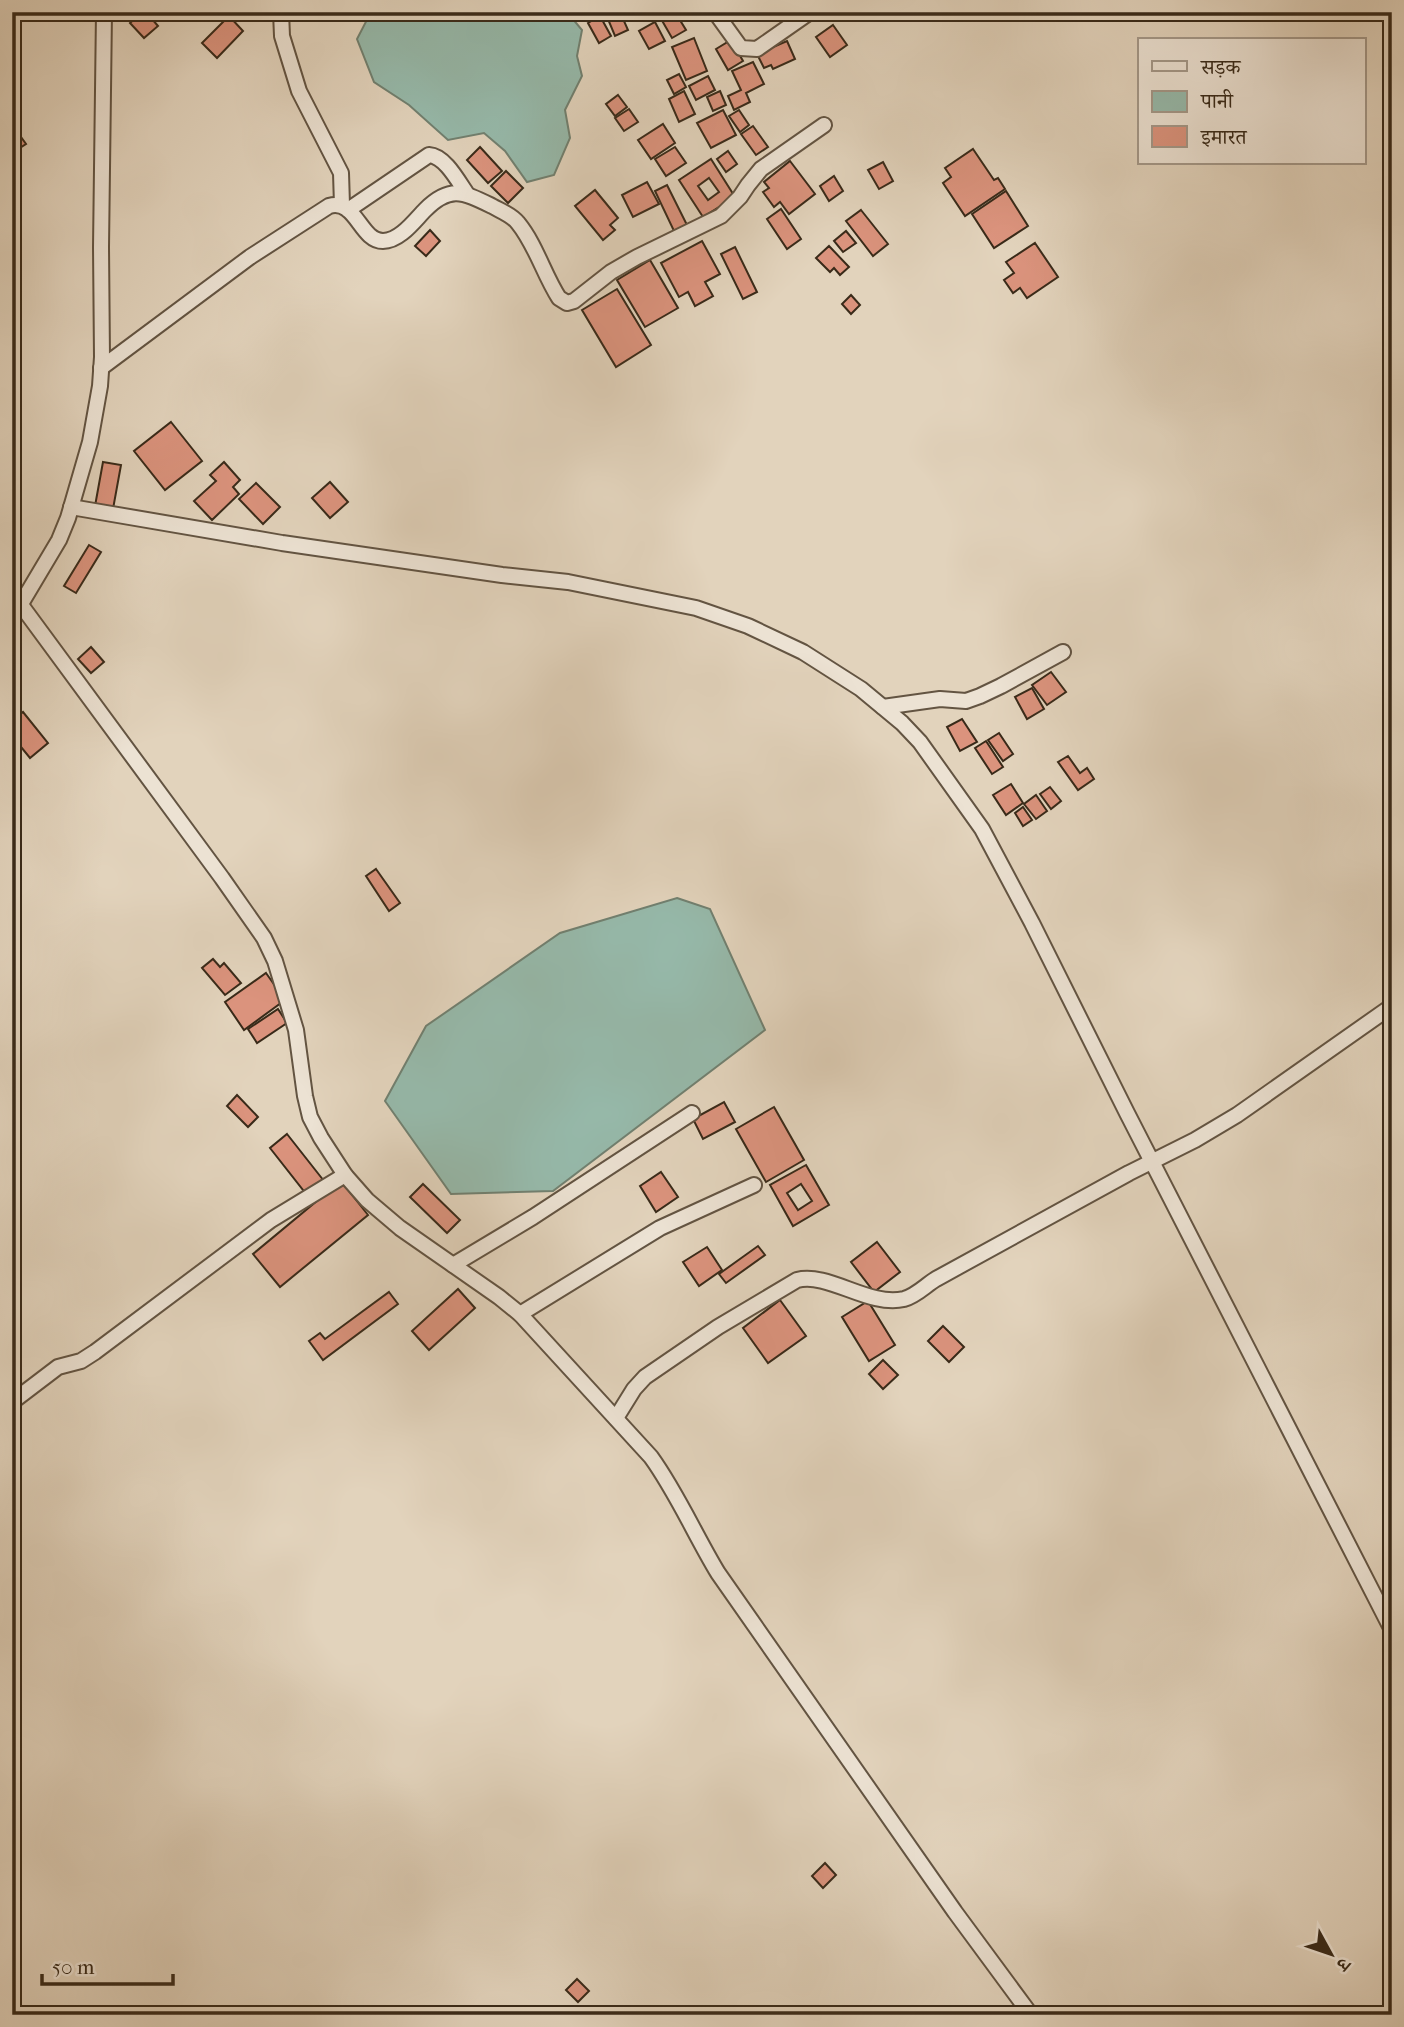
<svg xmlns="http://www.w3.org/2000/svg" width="1404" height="2027" viewBox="0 0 1404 2027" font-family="'IM FELL French Canon','Noto Serif Devanagari',serif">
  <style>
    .water { fill: #96b9aa; stroke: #718070; stroke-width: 2 }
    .building { fill: #db937d; stroke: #392a19; stroke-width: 2; fill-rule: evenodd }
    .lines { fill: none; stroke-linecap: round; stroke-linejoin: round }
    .minor-casing { stroke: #635442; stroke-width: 18 }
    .minor { stroke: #ece2d3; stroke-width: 14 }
  </style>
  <rect width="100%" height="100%" fill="#e2d3bc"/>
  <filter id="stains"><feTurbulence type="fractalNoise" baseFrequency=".00286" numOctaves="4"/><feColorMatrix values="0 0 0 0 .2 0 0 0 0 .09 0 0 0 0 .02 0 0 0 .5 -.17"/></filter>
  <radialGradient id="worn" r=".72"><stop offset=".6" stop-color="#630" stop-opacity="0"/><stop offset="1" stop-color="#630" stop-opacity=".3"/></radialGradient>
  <g class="water">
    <path d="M371,12h196l15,18 -5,26 5,20 -17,34 5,28 -16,37 -27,7 -22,-31 -21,-18 -36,7 -39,-35 -35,-23 -17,-43z"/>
    <path d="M677,898l33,11 55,121 -212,161 -102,3 -66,-93 41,-75 134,-93z"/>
  </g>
  <g class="building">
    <path d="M142,12h4l12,14 -14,12 -14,-15z"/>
    <path d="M605,12h15l8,18 -13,6z"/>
    <path d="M668,12h7l11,18 -14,8 -12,-21z"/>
    <path d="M229,16l14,15 -26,27 -15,-15z"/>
    <path d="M600,16l11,20 -12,7 -11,-20z"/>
    <path d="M655,22l10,19 -16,8 -10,-18z"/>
    <path d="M833,25l14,20 -17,12 -14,-20z"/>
    <path d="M694,38l13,33 -21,9 -14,-33z"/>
    <path d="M731,40l12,21 -15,9 -12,-21z"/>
    <path d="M787,41l8,18 -22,10 -2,-4 -7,3 -7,-14z"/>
    <path d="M753,62l11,22 -18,9 4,9 -16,8 -6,-14 13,-6 -9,-19z"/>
    <path d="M679,74l7,13 -12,7 -7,-14z"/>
    <path d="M708,76l7,14 -19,10 -7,-14z"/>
    <path d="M684,91l11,23 -16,8 -10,-23z"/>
    <path d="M720,91l6,14 -13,6 -6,-14z"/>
    <path d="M618,95l9,12 -12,9 -9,-12z"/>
    <path d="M629,109l9,13 -14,9 -9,-13z"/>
    <path d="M723,110l13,25 -25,13 -14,-25z"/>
    <path d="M739,110l10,15 -9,7 -11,-16z"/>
    <path d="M663,124l12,19 -24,16 -13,-19z"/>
    <path d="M753,126l15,21 -12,8 -15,-21z"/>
    <path d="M16,130l10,14 -11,7 -3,-5v-14z"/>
    <path d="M480,147l22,24 -14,12 -21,-23z"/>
    <path d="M675,147l11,16 -20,13 -11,-17z"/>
    <path d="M973,149l21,31 4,-2 7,11 -40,27 -22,-33 8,-6 -6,-9z"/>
    <path d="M728,151l9,13 -11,8 -9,-13z"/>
    <path d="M711,159l24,38 -32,20 -24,-37zM709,178l10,14 -11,8 -10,-14z"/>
    <path d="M790,161l25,33 -26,20 -9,-12 -6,5 -11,-15 6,-4 -5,-6z"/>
    <path d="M883,162l10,19 -14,8 -11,-19z"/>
    <path d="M506,171l17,17 -15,15 -17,-17z"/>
    <path d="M834,176l9,15 -14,10 -9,-15z"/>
    <path d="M647,182l12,22 -26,13 -11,-22z"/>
    <path d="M667,185l20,40 -13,6 -19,-40z"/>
    <path d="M595,190l23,28 -8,7 5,5 -12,10 -28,-34z"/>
    <path d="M1006,191l22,35 -34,22 -22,-34z"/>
    <path d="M781,209l20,30 -14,10 -20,-30z"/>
    <path d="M861,210l27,34 -15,12 -27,-35z"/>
    <path d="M430,230l10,11 -14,15 -11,-10z"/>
    <path d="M846,231l10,12 -13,9 -9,-11z"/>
    <path d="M702,241l18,33 -15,8 8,14 -18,10 -7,-14 -9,5 -18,-34z"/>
    <path d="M1035,243l23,34 -31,21 -7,-10 -7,5 -9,-13 10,-7 -8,-11z"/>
    <path d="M829,246l20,21 -9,8 -6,-7 -4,4 -14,-14z"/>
    <path d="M735,247l22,45 -14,7 -22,-45z"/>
    <path d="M650,260l28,48 -33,19 -28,-47z"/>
    <path d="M617,289l34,56 -35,22 -34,-57z"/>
    <path d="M851,295l9,10 -9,9 -9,-10z"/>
    <path d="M171,422l31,39 -37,29 -31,-39z"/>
    <path d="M103,462l18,3 -8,44 -18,-3z"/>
    <path d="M224,462l16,18 -7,7 6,7 -27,26 -18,-19 22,-20 -6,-6z"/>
    <path d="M330,482l18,20 -18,16 -18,-20z"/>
    <path d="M256,483l24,24 -17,17 -24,-25z"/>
    <path d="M89,545l12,7 -25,41 -12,-7z"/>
    <path d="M91,647l13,15 -13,11 -13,-14z"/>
    <path d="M1051,672l15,20 -19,13 -15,-20z"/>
    <path d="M1032,688l12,21 -17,10 -12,-22z"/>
    <path d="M23,712l25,31 -18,15 -18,-22v-15z"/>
    <path d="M962,719l15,23 -17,9 -13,-24z"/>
    <path d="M999,733l14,21 -10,7 -15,-21z"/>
    <path d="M986,741l17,26 -11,7 -17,-26z"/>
    <path d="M1068,756l12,17 7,-5 7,11 -16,11 -20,-28z"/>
    <path d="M1011,784l12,19 -17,12 -13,-20z"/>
    <path d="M1050,787l11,14 -10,8 -11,-15z"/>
    <path d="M1036,795l11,16 -11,8 -12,-15z"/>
    <path d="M1023,807l9,13 -9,6 -8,-13z"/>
    <path d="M376,869l24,34 -11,8 -23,-35z"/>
    <path d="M213,959l7,8 4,-4 17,20 -16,12 -23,-27z"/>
    <path d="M266,973l19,27 -41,30 -19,-28z"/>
    <path d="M278,1009l9,14 -30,20 -9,-14z"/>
    <path d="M237,1095l21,22 -10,10 -21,-21z"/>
    <path d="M724,1102l11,20 -32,17 -10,-20z"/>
    <path d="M774,1107l30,53 -38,22 -30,-53z"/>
    <path d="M287,1134l37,47 -17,14 -37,-47z"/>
    <path d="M806,1165l23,40 -36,21 -23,-41zM801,1184l11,17 -14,9 -11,-17z"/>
    <path d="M661,1172l17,25 -22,15 -16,-26z"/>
    <path d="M341,1181l27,34 -88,72 -27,-33z"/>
    <path d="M423,1184l37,36 -13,13 -37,-36z"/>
    <path d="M877,1242l23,30 -26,20 -23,-30z"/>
    <path d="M758,1246l7,9 -39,28 -7,-9z"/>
    <path d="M707,1247l15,23 -23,16 -16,-24z"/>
    <path d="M458,1289l17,19 -46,42 -17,-19z"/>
    <path d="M389,1292l9,12 -75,56 -14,-19 11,-8 5,6z"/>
    <path d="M780,1300l26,36 -38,27 -25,-35z"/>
    <path d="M868,1301l27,44 -26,16 -27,-44z"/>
    <path d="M943,1326l21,21 -15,15 -21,-21z"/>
    <path d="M883,1360l15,15 -15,14 -14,-15z"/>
    <path d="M825,1863l11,12 -13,13 -11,-12z"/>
    <path d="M577,1979l12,12 -11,11 -12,-12z"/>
  </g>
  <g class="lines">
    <defs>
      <g id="minor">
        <path d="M281,12l1,24 17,55 42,82 1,32"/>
        <path d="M715,12l26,36 16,1 53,-37"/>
        <path d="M348,210l81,-55c16,1 29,26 38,39"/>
        <path d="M101,368l149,-111 79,-51c27,-8 31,35 54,35 17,0 32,-21 42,-31 25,-25 38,-18 67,-4 9,5 20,9 26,17 18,22 26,52 41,75l8,5 7,-2 37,-29 26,-15 84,-41 19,-19 8,-12 13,-16 63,-44"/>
        <path d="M71,507l211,36 220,32 66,7 128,26 52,18 55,26 58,37 41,34 18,19 62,87 50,94 95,190 265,517"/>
        <path d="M21,605l201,273 42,60 11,23 21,69 9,66 5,21 11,21 24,37 22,25 33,28 99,69 21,17 131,143c26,36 44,78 67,116l237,339 76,103"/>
        <path d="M12,619l47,-79 9,-22 22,-76 10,-56 2,-29 -1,-110 3,-235"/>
        <path d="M883,707l57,-8 26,2 14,-5 21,-10 62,-34"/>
        <path d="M453,1265l80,-48 159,-104"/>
        <path d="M520,1314l140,-86 94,-43"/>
        <path d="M12,1402l46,-35 23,-6 14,-9 176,-132 74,-45"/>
        <path d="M616,1418l18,-29 11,-12 73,-50 79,-47c32,-8 71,27 107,19 12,-3 22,-14 32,-20l193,-106 66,-33 42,-25 155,-109"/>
      </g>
    </defs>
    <use href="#minor" class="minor-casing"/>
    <use href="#minor" class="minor"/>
  </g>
  <rect width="1404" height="2027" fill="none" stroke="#e2d3bc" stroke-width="42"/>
  <rect x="14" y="14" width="1376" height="1999" fill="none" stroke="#392a19" stroke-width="3.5"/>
  <rect x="21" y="21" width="1362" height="1985" fill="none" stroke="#392a19" stroke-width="2"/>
  <rect x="1138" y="38" width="228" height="126" fill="#ece2d3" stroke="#a49889" stroke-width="2"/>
  <rect x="1152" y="61" width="35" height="10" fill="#ece2d3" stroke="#a49889" stroke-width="2"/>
  <text x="1201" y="74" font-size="21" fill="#392a19">सड़क</text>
  <rect x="1152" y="91" width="35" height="21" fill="#96b9aa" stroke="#a49889" stroke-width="2"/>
  <text x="1201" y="108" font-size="21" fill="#392a19">पानी</text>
  <rect x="1152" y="126" width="35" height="21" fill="#db937d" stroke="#a49889" stroke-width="2"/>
  <text x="1201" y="144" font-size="21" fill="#392a19">इमारत</text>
  <g transform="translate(1331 1954) rotate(130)" stroke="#ece2d3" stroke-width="5" paint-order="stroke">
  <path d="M0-5L12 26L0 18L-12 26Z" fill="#392a19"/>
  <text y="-10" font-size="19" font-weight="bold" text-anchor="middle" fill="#392a19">उ</text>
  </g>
  <path d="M42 1974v10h131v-10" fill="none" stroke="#392a19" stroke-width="3.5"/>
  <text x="52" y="1974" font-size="21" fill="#392a19" stroke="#ece2d3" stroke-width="5" paint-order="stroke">50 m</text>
  <rect width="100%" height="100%" filter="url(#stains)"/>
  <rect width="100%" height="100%" fill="url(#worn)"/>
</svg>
